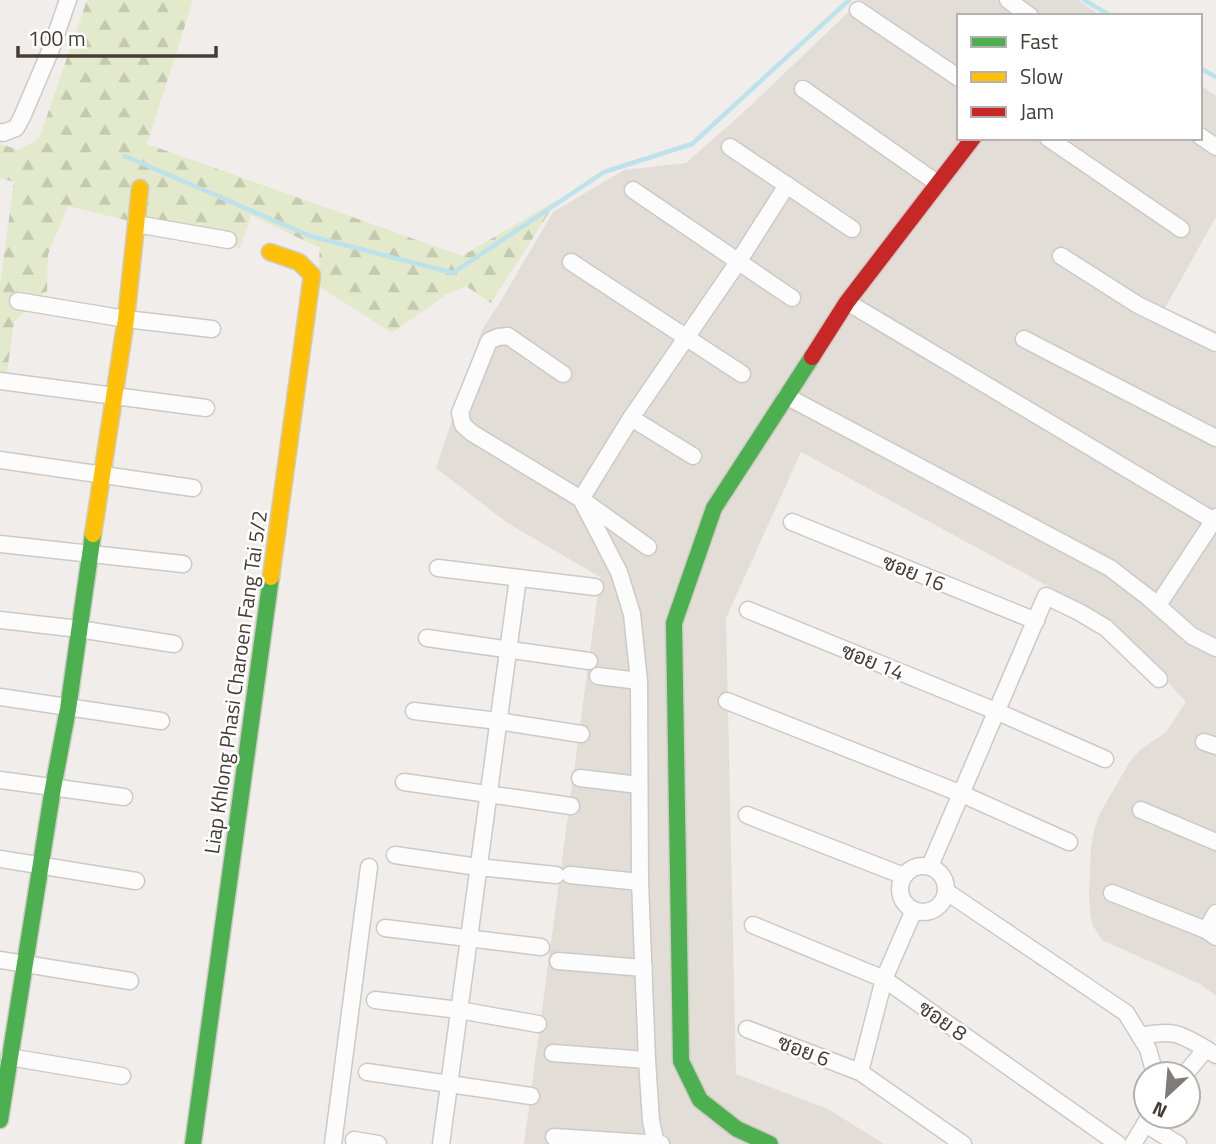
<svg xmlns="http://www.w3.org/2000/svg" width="1216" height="1144" viewBox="0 0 1216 1144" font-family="'Titillium Web',Sarabun,sans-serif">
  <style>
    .residential { fill: #e3ddd7 }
    .forest { fill: url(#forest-firs) }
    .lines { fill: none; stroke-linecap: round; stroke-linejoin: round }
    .stream { stroke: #bce2eb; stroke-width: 4.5 }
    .street-casing { stroke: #ccc9c6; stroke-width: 19 }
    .fast-casing { stroke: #d0cac3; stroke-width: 19 }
    .slow-casing { stroke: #d0cac3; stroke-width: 19 }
    .jam-casing { stroke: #d0cac3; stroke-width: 19 }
    .street { stroke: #fdfcfc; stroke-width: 16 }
    .fast { stroke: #4caf50; stroke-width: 16 }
    .slow { stroke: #ffc107; stroke-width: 16 }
    .jam { stroke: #c62828; stroke-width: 16 }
    .labels { text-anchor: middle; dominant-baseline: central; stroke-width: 5; stroke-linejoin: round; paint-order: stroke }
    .street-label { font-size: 21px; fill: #453c36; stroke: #fff }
  </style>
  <defs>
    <pattern id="forest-firs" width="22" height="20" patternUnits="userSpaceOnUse" patternTransform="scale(1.75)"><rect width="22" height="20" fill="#e3e9cb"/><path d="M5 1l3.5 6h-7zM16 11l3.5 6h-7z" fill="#c4c9af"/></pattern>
  </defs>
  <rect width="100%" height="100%" fill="#f0edea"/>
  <path class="residential" d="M861,0h217l23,16h-142v122h241v-53l16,11v121l-51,91 51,23v665l-16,-12 -98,-44 -10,-16 -2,-12 -1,-18 2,-47 3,-17 6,-17 29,-50 11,-13 26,-18 20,-30 -74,-81 -311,-169 -75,166 10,456 92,35 56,35h-360l76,-567 -94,-55 -70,-54 46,-138 17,-26 54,-92 71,-42 62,-7 61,-54z"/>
  <path class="forest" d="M87,0h106l-46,144 315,112 95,-56 -66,103 -25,-17 -19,8 -55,39 -75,-48 3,-37 -69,-33 -11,33 -172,-42 -20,48 -1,37 -33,31 -7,50h-7v-88l14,-102 -14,-4v-34l19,6 20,-11z"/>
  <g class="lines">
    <g class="stream">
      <path d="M1084,0l27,16"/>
      <path d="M1200,68l16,9"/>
      <path d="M125,156l185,80 143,37 151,-101 88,-28 157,-144"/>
    </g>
    <defs>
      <g id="street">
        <path d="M1008,0l22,16"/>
        <path d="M858,10l101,68"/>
        <path d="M803,89l134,94"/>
        <path d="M0,132l3,1 13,-5 6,-11 29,-68 17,-49"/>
        <path d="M1200,136l16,11"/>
        <path d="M1048,138l133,91"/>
        <path d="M730,147l122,82"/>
        <path d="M633,190l159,108"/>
        <path d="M136,224l92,16"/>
        <path d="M1061,256l77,49 78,38"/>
        <path d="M571,262l171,112"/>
        <path d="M18,301l108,18 86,10"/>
        <path d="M847,302l369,220"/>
        <path d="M1024,339l192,99"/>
        <path d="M563,374l-55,-38 -10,1 -9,4 -29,72 3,12 9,8 109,66 67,48"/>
        <path d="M0,381l206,27"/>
        <path d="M786,396l324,172 39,30 43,38 24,12"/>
        <path d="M631,418l62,38"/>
        <path d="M0,460l193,28"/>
        <path d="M792,522l244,99"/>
        <path d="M0,544l183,20"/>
        <path d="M438,568l157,19"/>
        <path d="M1158,605l58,-88"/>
        <path d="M748,610l250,102 107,47"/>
        <path d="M0,620l79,9 95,15"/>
        <path d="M427,638l162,23"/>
        <path d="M598,676l41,5"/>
        <path d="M0,697l161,24"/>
        <path d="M727,701l235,93 107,48"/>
        <path d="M414,711l84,10 83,13"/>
        <path d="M1204,742l12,4"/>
        <path d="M580,778l59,7"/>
        <path d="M0,780l124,17"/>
        <path d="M404,782l167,24"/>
        <path d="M1141,810l75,32"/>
        <path d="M747,815l157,61"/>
        <path d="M395,855l83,12 78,8"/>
        <path d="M0,859l136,22"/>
        <circle cx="923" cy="889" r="23"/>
        <path d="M930,866l116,-270 33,16 27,16 53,51"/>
        <path d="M570,875l70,7"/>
        <path d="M947,892l179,121 22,36 7,25"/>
        <path d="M1112,893l94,37 10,7"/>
        <path d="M753,925l131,54 234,165"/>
        <path d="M385,928l156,19"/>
        <path d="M1206,930l10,-17"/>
        <path d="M0,960l130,21"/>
        <path d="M558,961l86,7"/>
        <path d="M375,1000l84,10 79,14"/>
        <path d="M747,1029l113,43 103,72"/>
        <path d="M1140,1036c32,-6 38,-4 66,13"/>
        <path d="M553,1053l94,7"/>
        <path d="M9,1057l113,19"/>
        <path d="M367,1072l164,24"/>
        <path d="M860,1072l24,-93 30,-69"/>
        <path d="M1185,1074l21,-25 10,6"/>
        <path d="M1145,1124l33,20"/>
        <path d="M554,1137l107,7"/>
        <path d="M354,1140l24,4"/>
        <path d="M333,1144l36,-277"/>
        <path d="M441,1144l77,-566"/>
        <path d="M656,1144l-5,-23 -4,-61 -7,-178 -1,-201 -7,-67 -13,-42 -38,-73 50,-81 107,-156 49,-77"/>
        <path d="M1133,1144l17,-28"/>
      </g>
      <g id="fast">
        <path d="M0,1120l53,-332 15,-79 25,-175"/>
        <path d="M193,1144l78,-567"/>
        <path d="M770,1144l-33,-15 -37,-29 -19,-39 -7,-438 40,-115 98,-151"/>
      </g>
      <g id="slow">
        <path d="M270,252l29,10 13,13 -41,302"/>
        <path d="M93,534l33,-215 14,-131"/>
      </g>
      <path id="jam" d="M812,357l35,-55 126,-164"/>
    </defs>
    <use href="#street" class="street-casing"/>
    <use href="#fast" class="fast-casing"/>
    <use href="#slow" class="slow-casing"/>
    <use href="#jam" class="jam-casing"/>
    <use href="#street" class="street"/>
    <use href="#fast" class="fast"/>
    <use href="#slow" class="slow"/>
    <use href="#jam" class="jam"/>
  </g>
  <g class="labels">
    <g class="street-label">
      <text transform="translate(914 572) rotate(22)">ซอย 16</text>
      <text transform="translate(873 661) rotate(22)">ซอย 14</text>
      <text transform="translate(235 682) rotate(-82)">Liap Khlong Phasi Charoen Fang Tai 5/2</text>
      <text transform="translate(943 1020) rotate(35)">ซอย 8</text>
      <text transform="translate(804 1050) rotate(21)">ซอย 6</text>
    </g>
  </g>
  <rect x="957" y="14" width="245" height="126" fill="#ffffff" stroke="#b5b1af" stroke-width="2"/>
  <rect x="971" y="37" width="35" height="10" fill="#4caf50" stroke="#b5b1af" stroke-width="2"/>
  <text x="1020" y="49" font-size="21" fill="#453c36">Fast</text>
  <rect x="971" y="72" width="35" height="10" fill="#ffc107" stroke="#b5b1af" stroke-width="2"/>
  <text x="1020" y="84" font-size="21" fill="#453c36">Slow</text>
  <rect x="971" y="107" width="35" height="10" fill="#c62828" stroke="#b5b1af" stroke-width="2"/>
  <text x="1020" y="119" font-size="21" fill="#453c36">Jam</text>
  <g transform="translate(1167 1095) rotate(206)"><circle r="33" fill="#ffffff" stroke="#b5b1af" stroke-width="2"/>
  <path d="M0-5L12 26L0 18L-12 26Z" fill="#817a75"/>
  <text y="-10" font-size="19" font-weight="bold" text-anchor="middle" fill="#453c36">N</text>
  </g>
  <path d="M18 46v10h198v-10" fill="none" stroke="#453c36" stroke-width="3.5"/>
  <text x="28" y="46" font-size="21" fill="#453c36" stroke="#ffffff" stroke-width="5" paint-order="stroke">100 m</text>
</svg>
